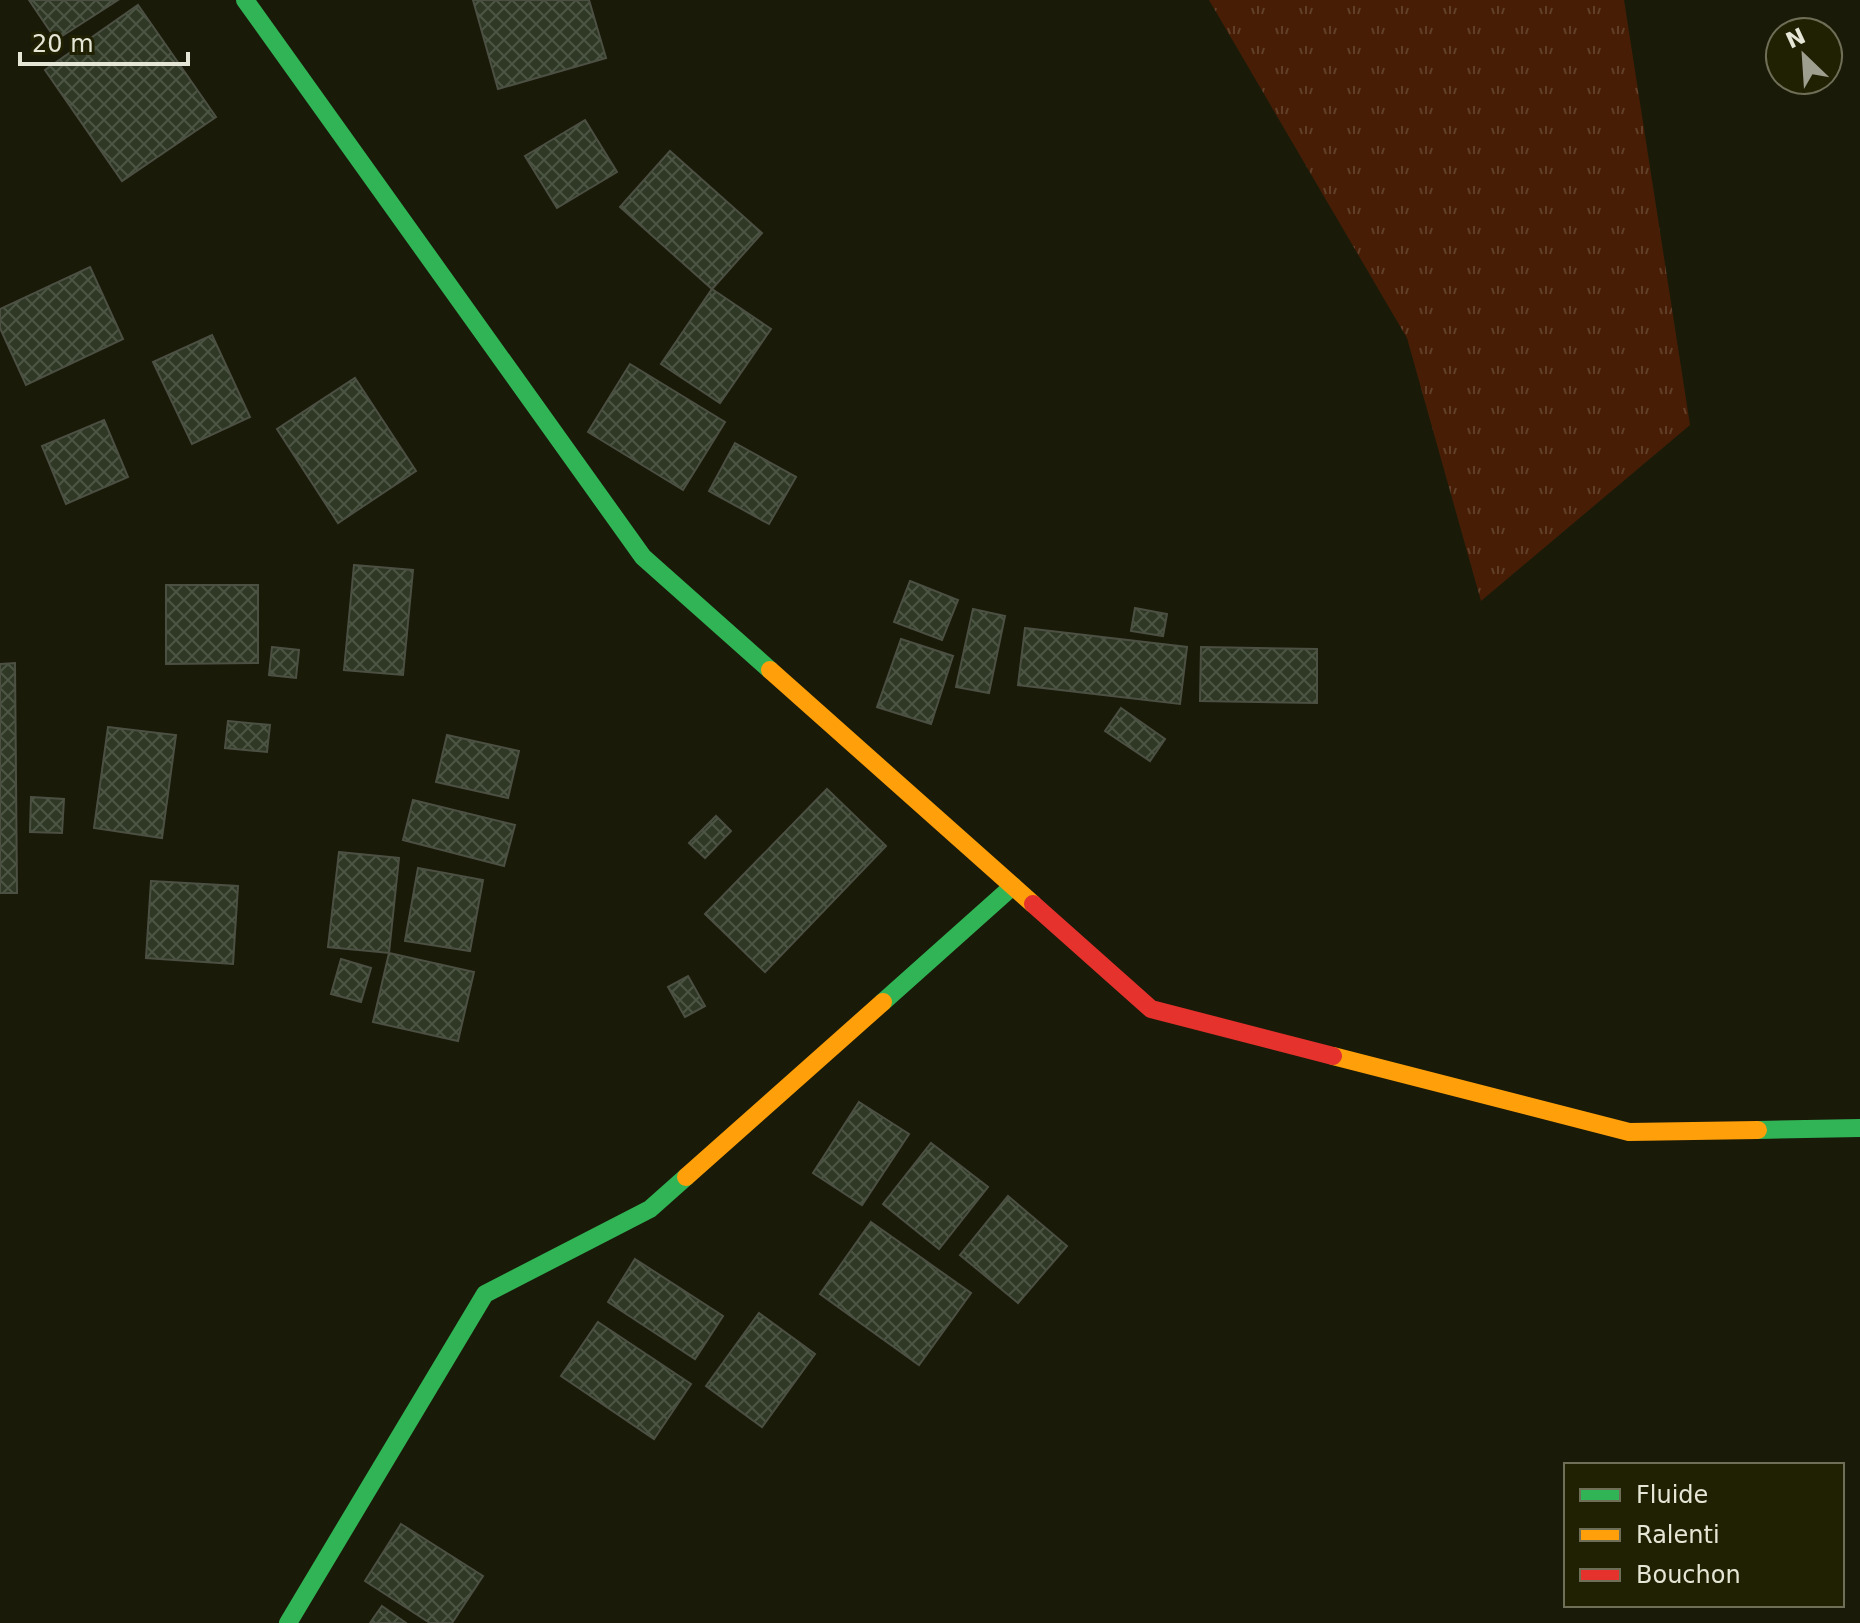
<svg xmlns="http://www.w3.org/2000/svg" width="1860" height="1623" viewBox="0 0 1860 1623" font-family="'DejaVu Sans',sans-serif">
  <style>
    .grass { fill: url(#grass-tufts) }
    .building { fill: url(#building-cross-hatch); stroke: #4c5043; stroke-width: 2 }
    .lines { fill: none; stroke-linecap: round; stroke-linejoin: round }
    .fast { stroke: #30b455; stroke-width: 18 }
    .slow { stroke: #ff9f0a; stroke-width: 18 }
    .jam { stroke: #e5322d; stroke-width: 18 }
  </style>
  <defs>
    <pattern id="grass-tufts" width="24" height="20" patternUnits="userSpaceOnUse" patternTransform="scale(2)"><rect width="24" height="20" fill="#471e05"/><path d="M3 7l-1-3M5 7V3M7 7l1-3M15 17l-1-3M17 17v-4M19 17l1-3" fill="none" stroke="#613f29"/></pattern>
    <pattern id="building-cross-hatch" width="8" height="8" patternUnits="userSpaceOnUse" patternTransform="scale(2)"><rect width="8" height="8" fill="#2e3824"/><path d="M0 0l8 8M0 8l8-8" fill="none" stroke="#4c5543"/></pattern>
  </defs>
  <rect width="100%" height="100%" fill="#1a1a09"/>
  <path class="grass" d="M1209,0h415l66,425 -209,176 -74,-263z"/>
  <g class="building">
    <path d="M29,0h89l-62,40z"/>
    <path d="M473,0h116l17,58 -108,31z"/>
    <path d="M138,5l78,112 -94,64 -77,-111z"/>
    <path d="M585,120l32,52 -60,36 -32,-52z"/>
    <path d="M670,151l92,82 -50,56 -92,-82z"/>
    <path d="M90,267l33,72 -97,46 -26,-57v-19z"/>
    <path d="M712,289l59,40 -51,74 -59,-39z"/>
    <path d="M212,335l38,82 -58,27 -39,-82z"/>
    <path d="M630,364l95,58 -42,68 -95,-58z"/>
    <path d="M355,378l61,93 -78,52 -61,-94z"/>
    <path d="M104,420l24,57 -62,27 -24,-58z"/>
    <path d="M735,443l61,34 -27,47 -60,-33z"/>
    <path d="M354,565l59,5 -10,105 -59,-5z"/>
    <path d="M910,581l48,19 -16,40 -48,-18z"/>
    <path d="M166,585h92v78l-92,1z"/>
    <path d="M1135,608l32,6 -4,22 -32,-5z"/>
    <path d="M973,609l32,7 -16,77 -33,-6z"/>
    <path d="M1025,628l162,19 -7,57 -162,-19z"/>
    <path d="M901,639l52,17 -22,68 -54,-17z"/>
    <path d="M272,647l27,3 -3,28 -27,-3z"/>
    <path d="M1201,647l116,2v54l-117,-2z"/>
    <path d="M15,663l2,230h-17v-229z"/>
    <path d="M1121,708l44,31 -15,22 -45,-30z"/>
    <path d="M228,721l42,4 -3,27 -42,-4z"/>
    <path d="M108,727l68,8 -14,103 -68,-10z"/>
    <path d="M447,735l72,16 -11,47 -72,-16z"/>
    <path d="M827,789l59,57 -121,126 -60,-58z"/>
    <path d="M31,797l33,2 -2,34 -32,-1z"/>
    <path d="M413,800l102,25 -11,41 -101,-26z"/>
    <path d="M716,816l15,15 -26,27 -16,-15z"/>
    <path d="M339,852l60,6 -10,95 -61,-6z"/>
    <path d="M418,868l65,12 -13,71 -65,-10z"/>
    <path d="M151,881l87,5 -5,78 -87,-6z"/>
    <path d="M389,953l85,19 -16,69 -85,-19z"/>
    <path d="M341,959l30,9 -10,34 -30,-8z"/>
    <path d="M688,976l17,30 -20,11 -17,-30z"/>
    <path d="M859,1102l50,32 -47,71 -49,-32z"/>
    <path d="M931,1143l57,44 -49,62 -56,-45z"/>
    <path d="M1008,1196l59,50 -49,57 -58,-48z"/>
    <path d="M871,1222l100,71 -52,72 -99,-71z"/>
    <path d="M635,1259l88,57 -28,43 -87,-57z"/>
    <path d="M759,1313l56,41 -53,73 -56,-41z"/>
    <path d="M598,1322l93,62 -37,55 -93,-63z"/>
    <path d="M401,1524l82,52 -31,47h-22l-65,-42z"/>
    <path d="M382,1606l24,17h-36z"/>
  </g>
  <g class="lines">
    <g class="fast">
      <path d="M245,0l398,557 127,113"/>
      <path d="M883,1002l130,-116"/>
      <path d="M1758,1130l102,-2"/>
      <path d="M288,1623l197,-329 165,-85 36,-32"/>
    </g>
    <g class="slow">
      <path d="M770,670l263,234"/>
      <path d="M1333,1056l296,76 129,-2"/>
      <path d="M686,1177l197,-175"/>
    </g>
    <path class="jam" d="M1033,904l118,105 182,47"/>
  </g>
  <rect x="1564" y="1463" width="280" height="144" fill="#202003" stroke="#6f6f57" stroke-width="2"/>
  <rect x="1580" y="1489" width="40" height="12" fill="#30b455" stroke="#6f6f57" stroke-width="2"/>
  <text x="1636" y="1503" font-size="24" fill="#e5e6d5">Fluide</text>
  <rect x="1580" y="1529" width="40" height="12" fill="#ff9f0a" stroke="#6f6f57" stroke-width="2"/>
  <text x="1636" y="1543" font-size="24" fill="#e5e6d5">Ralenti</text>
  <rect x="1580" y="1569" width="40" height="12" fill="#e5322d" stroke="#6f6f57" stroke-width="2"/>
  <text x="1636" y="1583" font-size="24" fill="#e5e6d5">Bouchon</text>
  <g transform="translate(1804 56) rotate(335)"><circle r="38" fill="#202003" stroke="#6f6f57" stroke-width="2"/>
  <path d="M0-6L14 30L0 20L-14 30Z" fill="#9e9f8e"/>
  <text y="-12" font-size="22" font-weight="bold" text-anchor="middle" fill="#e5e6d5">N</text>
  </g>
  <path d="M20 52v12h168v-12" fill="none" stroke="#e5e6d5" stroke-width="4"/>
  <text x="32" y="52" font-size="24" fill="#e5e6d5" stroke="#202003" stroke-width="6" paint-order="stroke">20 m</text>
</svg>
